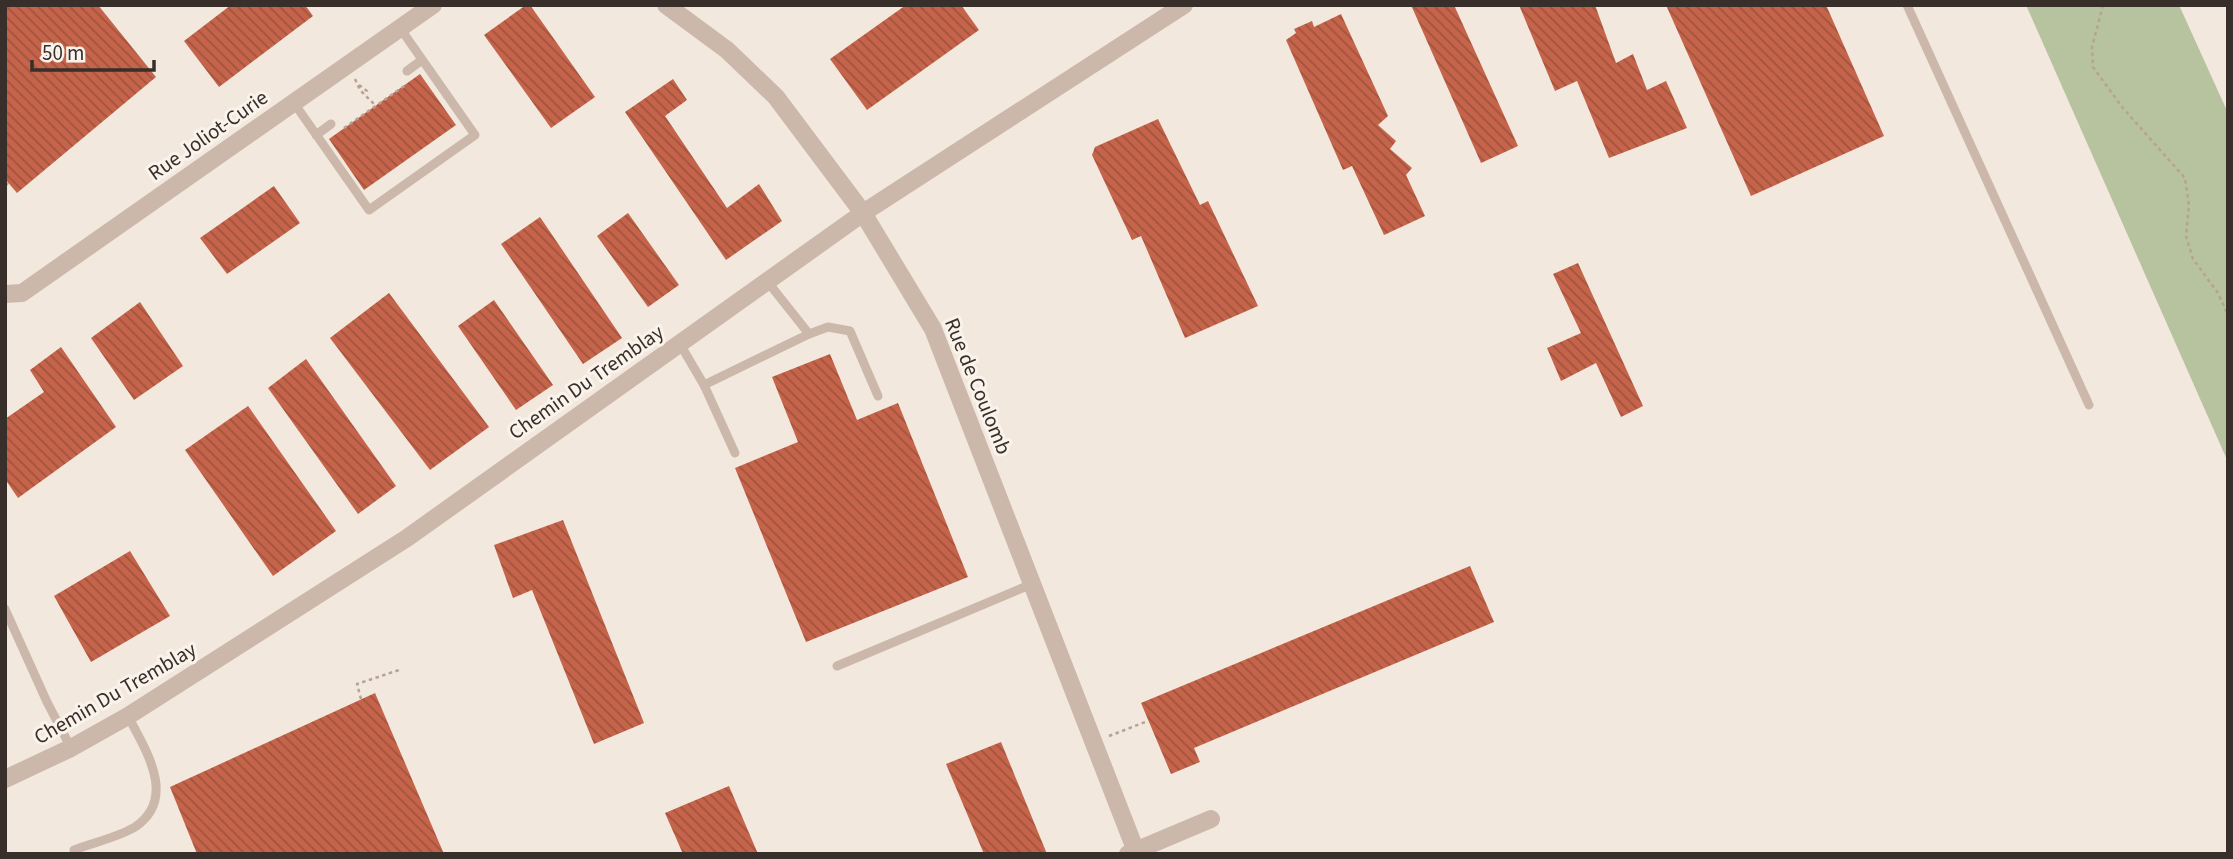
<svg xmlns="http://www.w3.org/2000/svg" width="2233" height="859" viewBox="0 0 2233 859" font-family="'Source Sans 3',sans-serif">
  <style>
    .green { fill: #b7c29e }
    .building { fill: url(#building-back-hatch) }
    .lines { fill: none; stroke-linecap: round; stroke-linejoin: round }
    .path { stroke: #b7a294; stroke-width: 2.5; stroke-dasharray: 3.5 3.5; stroke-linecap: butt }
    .service { stroke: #cbb8aa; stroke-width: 9 }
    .minor { stroke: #cbb8aa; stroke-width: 18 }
    .tertiary { stroke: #cbb8aa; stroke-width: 18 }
    .labels { text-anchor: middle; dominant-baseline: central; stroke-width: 6; stroke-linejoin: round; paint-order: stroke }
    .street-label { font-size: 21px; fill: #382e2a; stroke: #faf3eb }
  </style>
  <defs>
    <pattern id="building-back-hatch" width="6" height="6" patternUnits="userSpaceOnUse" patternTransform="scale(1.75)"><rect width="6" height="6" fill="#c5644a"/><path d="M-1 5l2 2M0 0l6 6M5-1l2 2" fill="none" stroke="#a1533e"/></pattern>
  </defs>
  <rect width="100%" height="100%" fill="#f3e8de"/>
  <path class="green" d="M2026,5h153l49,108v349z"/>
  <g class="building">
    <path d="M5,5h93l58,72 -139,116 -12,-14z"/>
    <path d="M231,5h74l8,11 -94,71 -35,-46z"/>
    <path d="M526,5h4l65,92 -44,31 -67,-93z"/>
    <path d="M906,5h55l18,25 -112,80 -37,-51z"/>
    <path d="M1411,5h43l64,141 -37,17z"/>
    <path d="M1519,5h76l21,58 17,-9 14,36 19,-9 21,47 -78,30 -32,-77 -22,10z"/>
    <path d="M1666,5h160l58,131 -133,60z"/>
    <path d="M1341,14l47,102 -10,9 18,16 -6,8 22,19 -6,7 19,41 -41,19 -32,-69 -9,4 -57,-130 10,-7 -2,-4 18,-8 2,6z"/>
    <path d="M420,74l36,51 -92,65 -35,-51z"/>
    <path d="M673,79l14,21 -22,16 62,92 32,-24 23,37 -56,39 -101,-148z"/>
    <path d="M1158,119l42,86 8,-4 50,105 -73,32 -44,-102 -9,4 -40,-85 3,-8z"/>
    <path d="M274,186l26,37 -73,51 -27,-36z"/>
    <path d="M628,213l51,72 -31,22 -51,-71z"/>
    <path d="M540,217l82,121 -39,26 -82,-120z"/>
    <path d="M1578,263l65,143 -22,11 -25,-54 -35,18 -14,-33 34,-15 -28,-59z"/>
    <path d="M389,293l100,134 -59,43 -100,-132z"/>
    <path d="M494,300l59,85 -37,25 -58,-84z"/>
    <path d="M140,302l43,64 -49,34 -43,-62z"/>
    <path d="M61,347l55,80 -98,71 -13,-19v-60l39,-27 -14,-22z"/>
    <path d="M830,354l27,66 41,-17 70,174 -162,65 -71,-174 63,-26 -26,-65z"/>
    <path d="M306,359l90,127 -38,28 -90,-126z"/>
    <path d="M248,406l88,125 -63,45 -88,-126z"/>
    <path d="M563,520l81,203 -50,21 -62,-154 -19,8 -19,-53z"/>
    <path d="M130,551l40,65 -79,46 -37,-66z"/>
    <path d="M1470,566l24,56 -300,126 6,14 -29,12 -30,-71z"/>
    <path d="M375,693l69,161h-247l-27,-67z"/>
    <path d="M1001,742l46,112h-63l-38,-90z"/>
    <path d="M729,786l29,68h-75l-18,-41z"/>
  </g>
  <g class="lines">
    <g class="path">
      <path d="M2103,5l-11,42 1,20 29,40 63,71 4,28 -3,30 7,23 25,34 10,22"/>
      <path d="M355,79l5,11 16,16"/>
      <path d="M359,85l8,6 -1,4"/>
      <path d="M344,128l63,-44"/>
      <path d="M5,183l5,2"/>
      <path d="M361,699l-4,-15 45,-15"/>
      <path d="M1109,736l39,-15"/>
    </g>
    <g class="service">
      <path d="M1907,5l182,400"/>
      <path d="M407,71l15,-11"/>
      <path d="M294,103l75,107 106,-75 -75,-107"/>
      <path d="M316,135l15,-11"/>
      <path d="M809,334l19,-7 22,4 28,65"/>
      <path d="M680,344l24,41 105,-51 -42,-53"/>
      <path d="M704,385l31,68"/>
      <path d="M5,609l42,93 24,46"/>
      <path d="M837,666l195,-82"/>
      <path d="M74,850c18,-7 45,-13 61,-23 43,-29 10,-78 -7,-111"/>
    </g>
    <g class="minor">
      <path d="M666,5l61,45 49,47 87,116 70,116 204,525"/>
      <path d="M5,294l17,-1 411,-288"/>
      <path d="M1128,854l83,-35"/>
    </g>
    <path class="tertiary" d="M5,779l66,-31 57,-32 279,-178 456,-325 321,-208"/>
  </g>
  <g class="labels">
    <g class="street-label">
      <text transform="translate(208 135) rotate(-35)">Rue Joliot-Curie</text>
      <text transform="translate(586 382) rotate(-35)">Chemin Du Tremblay</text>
      <text transform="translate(978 386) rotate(68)">Rue de Coulomb</text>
      <text transform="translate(115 693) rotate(-30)">Chemin Du Tremblay</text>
    </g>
  </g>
  <rect width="2233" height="859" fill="none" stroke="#382e2a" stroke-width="14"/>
  <path d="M32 60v10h122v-10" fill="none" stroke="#382e2a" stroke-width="3.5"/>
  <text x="42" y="60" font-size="21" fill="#382e2a" stroke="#faf3eb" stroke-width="5" paint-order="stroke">50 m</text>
</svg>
